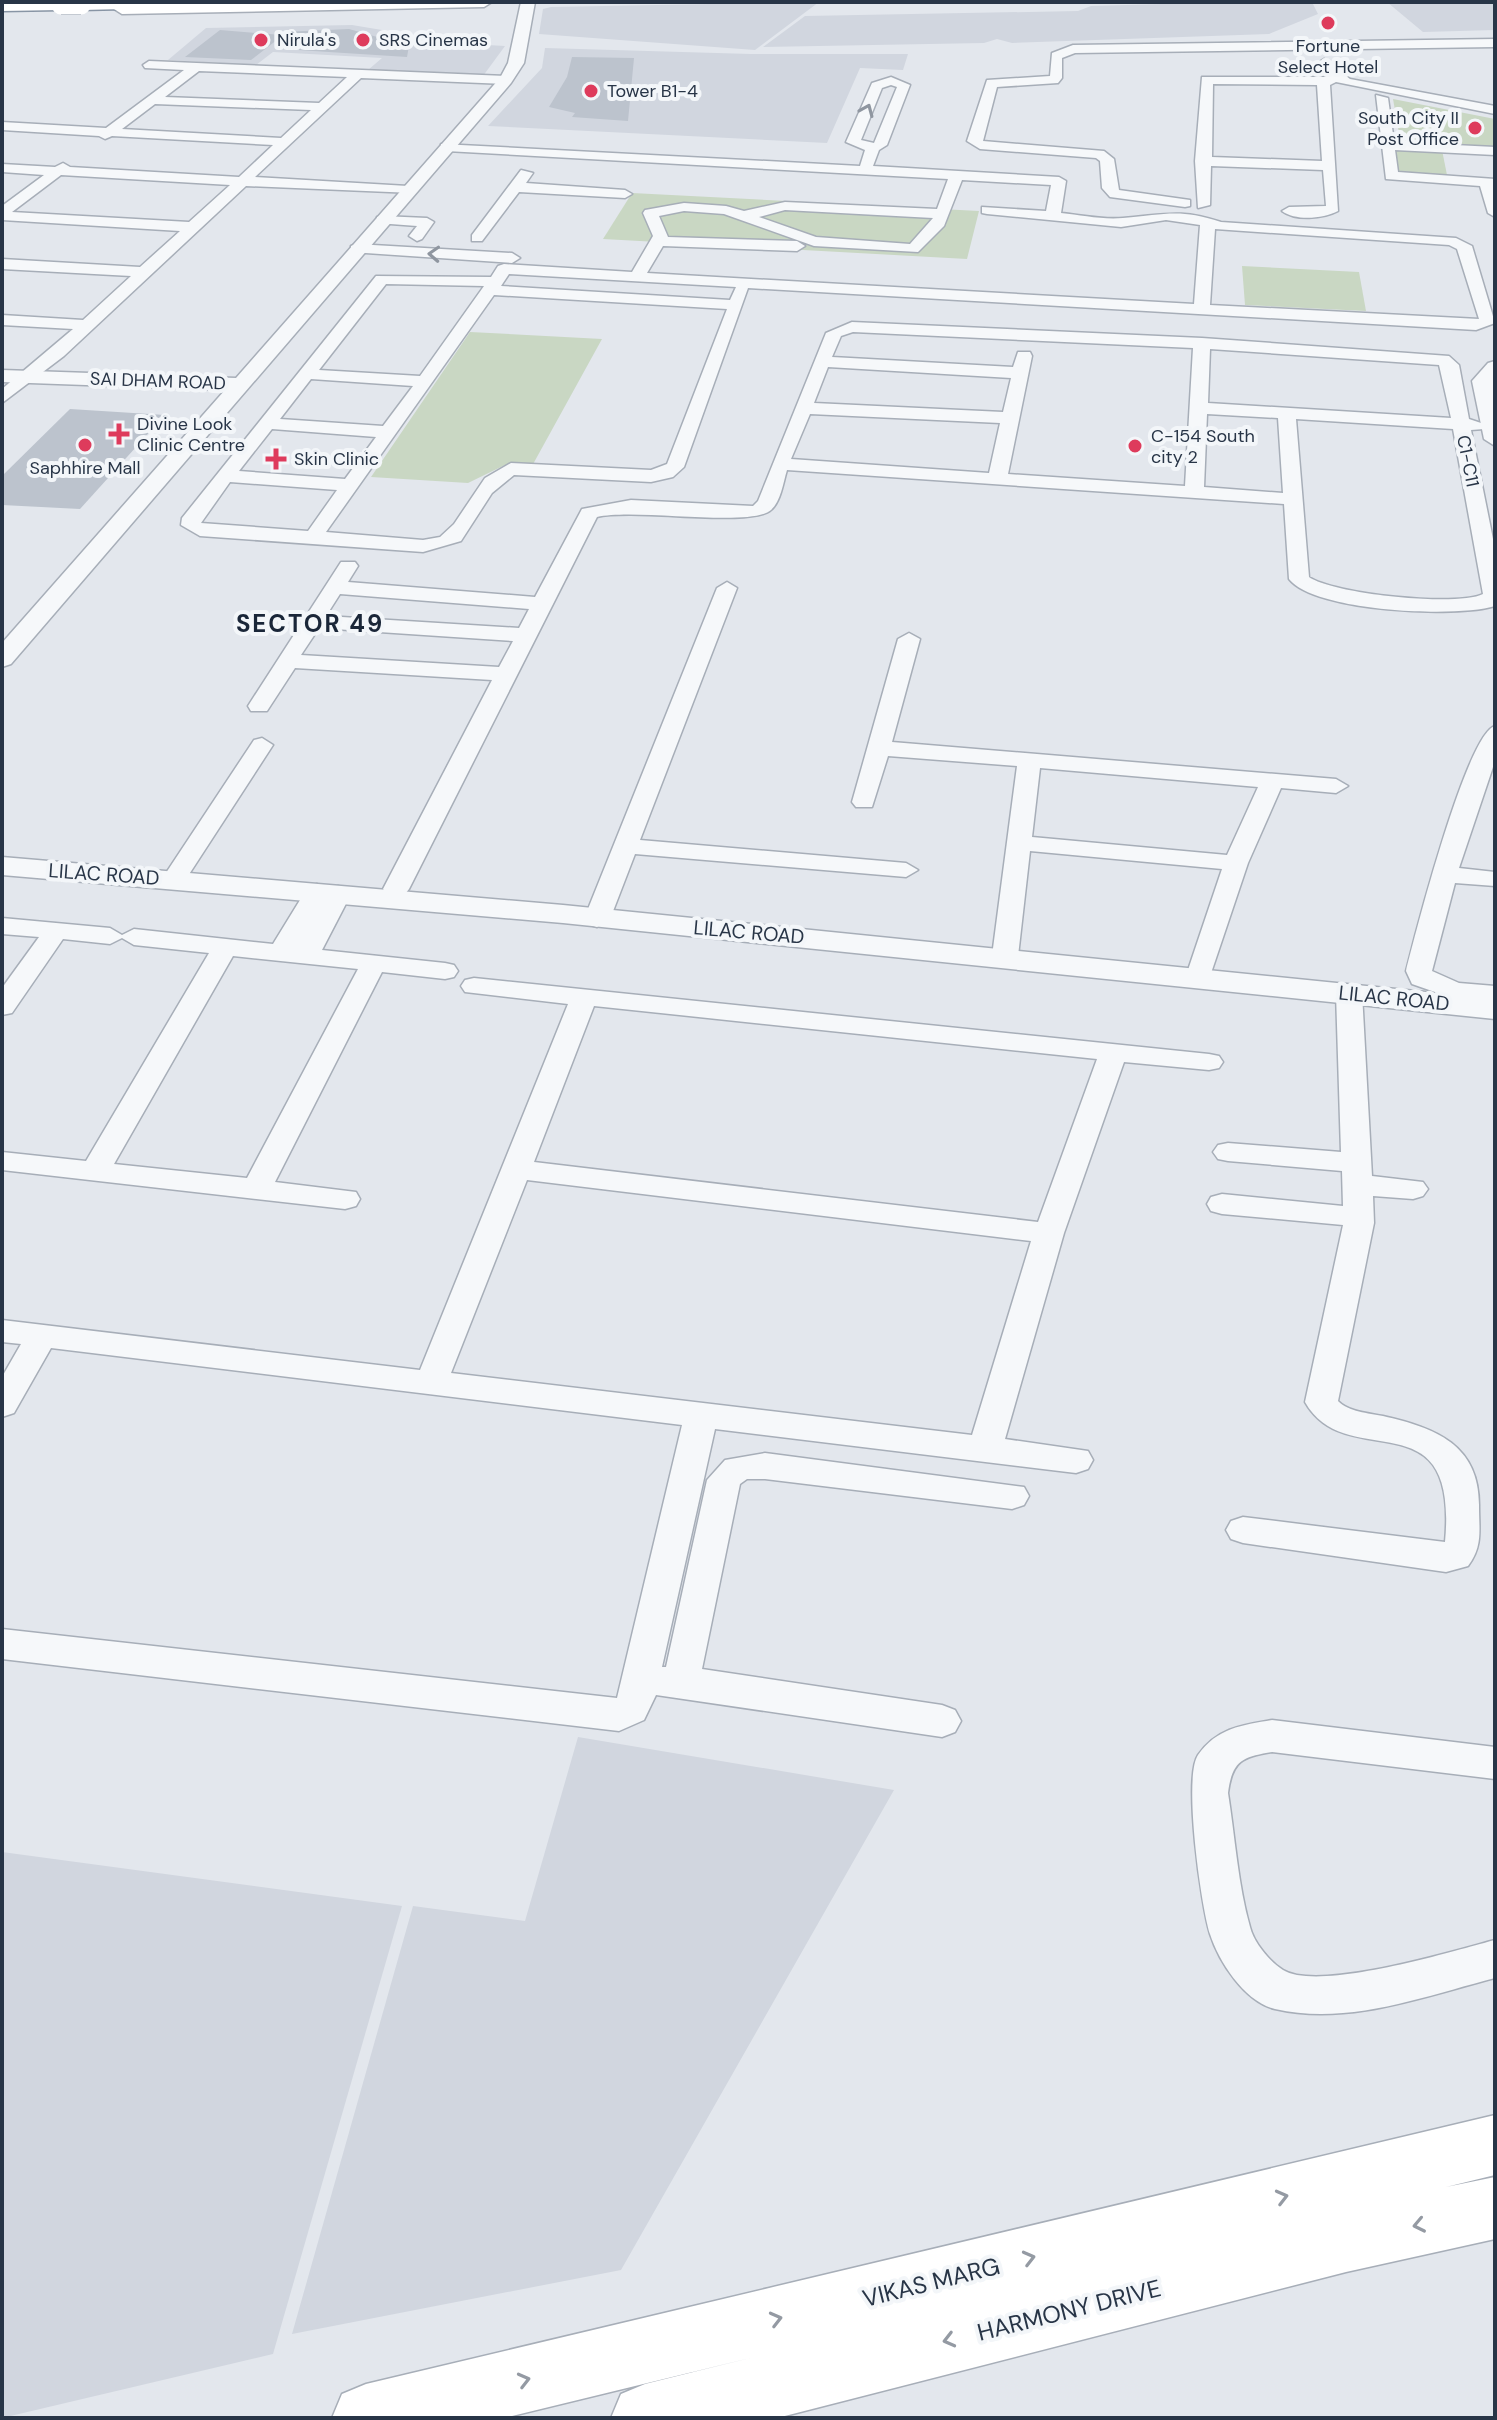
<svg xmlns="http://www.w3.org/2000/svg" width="1497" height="2420" viewBox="0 0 1497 2420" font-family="'DM Sans',sans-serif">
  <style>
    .built { fill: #d1d6df }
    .green { fill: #c9d7c3 }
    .building { fill: #bcc3cd }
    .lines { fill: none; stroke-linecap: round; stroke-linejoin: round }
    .minor-casing { stroke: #a7aeb8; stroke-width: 3 }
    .tertiary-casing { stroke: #a7aeb8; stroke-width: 3 }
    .secondary-casing { stroke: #a7aeb8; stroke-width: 3 }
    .trunk-casing { stroke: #8895a5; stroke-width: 3 }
    .minor { fill: #f6f8fa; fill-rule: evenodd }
    .tertiary { fill: #f6f8fa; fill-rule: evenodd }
    .secondary { fill: #fff; fill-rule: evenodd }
    .trunk { fill: #fff; fill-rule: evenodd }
    .trunk-bridge-casing { stroke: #8895a5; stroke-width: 20; stroke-linecap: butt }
    .trunk-bridge { stroke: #fff; stroke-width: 19 }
    .oneway { stroke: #8f96a0 }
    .oneway2 { stroke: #949aa3 }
    .poi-dot { fill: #de3b5c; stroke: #f3f6f9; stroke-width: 3 }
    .labels { text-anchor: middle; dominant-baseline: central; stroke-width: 8; stroke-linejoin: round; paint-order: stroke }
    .far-poi-label { font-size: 18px; fill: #283547; stroke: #f3f6f9; text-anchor: start }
    .far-street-label { font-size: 18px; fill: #283547; stroke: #f3f6f9 }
    .street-label { font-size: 20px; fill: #283547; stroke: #f3f6f9 }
    .far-district-label { font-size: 24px; font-weight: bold; letter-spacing: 2px; fill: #1a2638; stroke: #f3f6f9 }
    .near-street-label { font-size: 24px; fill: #283547; stroke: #f3f6f9 }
  </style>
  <rect width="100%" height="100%" fill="#e3e7ed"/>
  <g class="built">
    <path d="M819,2l-64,48 -216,-16 4,-25 8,-2z"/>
    <path d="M1233,2h79l6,12 -49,20 -257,9 -15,-4 -13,4 -221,4 42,-31 273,-5 13,-5z"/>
    <path d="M1387,2h108v28l-72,2z"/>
    <path d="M352,25l30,5 17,10 106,6 -22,30 -115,-6 14,-12 -109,-6 -17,13 -88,-5 38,-32z"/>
    <path d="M545,48l206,6h157l-5,16 -43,-2 -33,75 -339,-17 54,-58z"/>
    <path d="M578,1737l316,53 -273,480 -329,64 121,-428 112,15z"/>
    <path d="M2,1852l400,54 -129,448 -271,64z"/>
  </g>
  <g class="green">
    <path d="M1393,99l102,20v30l-94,-5z"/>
    <path d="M1394,148l48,2 6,30 -50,-3z"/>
    <path d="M632,193l347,18 -12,48 -364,-20z"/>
    <path d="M1242,266l117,6 7,39 -121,-6z"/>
    <path d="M470,332l132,7 -70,127 -27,-1 -37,18 -97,-6z"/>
  </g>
  <g class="building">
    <path d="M349,29l60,17 -2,11 -125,-8v-13l-31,24 -66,-3 35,-27 62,5v-3z"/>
    <path d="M572,57l62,1 -6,63 -56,-4 3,-4 -26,-6 18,-30z"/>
    <path d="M70,409l95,6 -85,94 -78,-4v-29z"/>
  </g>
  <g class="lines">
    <defs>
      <g id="minor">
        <path d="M1495,39v8l-420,6 -13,5v20l-4,5 -61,4 -14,54 121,10 10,8 5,31 71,10v6l-5,1 -75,-10 -8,-9 -2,-27 -4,-3 -116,-9 -13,-8 20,-61 63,-4 2,-23 21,-8z"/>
        <path d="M1324,59l26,20 145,27v8l-159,-32 -6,3 8,126c-15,8 -43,10 -56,0l7,-4 37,-1 -3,-36 -112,-4 -1,39 -12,3 -3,-47 7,-84h123l3,-1 -10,-13zM1213,84l104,1 5,76 -110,-4z"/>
        <path d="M149,61l357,15 6,4 -6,4 -145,-6 -106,99 153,9 5,1v6l-167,-7 -182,170 -62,47v-14l71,-60 -71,-4v-10l81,5 48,-44 -129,-7v-10l138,8 40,-36 -178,-11v-14l42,-31 -42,-3v-8l53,3 8,-4 7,4 169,10 34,-32 -161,-9 -7,3 -6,-3 -97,-6v-8l104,6 78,-58 -39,-2 -2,-3zM199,71l148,6 -28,26 -154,-6zM155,104l156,6 -30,28 -159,-9zM61,175l169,10 -41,37 -177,-10z"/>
        <path d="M891,77l19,8 -23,60 -8,5 -6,16 186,11 7,4 -5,32c20,2 42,7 62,5 42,-3 55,-10 98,4l235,16 16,8 23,77 -19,7 -728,-42 -64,179 -11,10 -22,5 -137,-7 -22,18 -31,48 -38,11 -223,-16 -19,-11 1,-7 194,-242 115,1 7,-11 6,-2 128,8 21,-36 -10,-23 2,-3 39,-7 42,3 18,5 41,-9 152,7 11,-30 -502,-28 -5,-1v-6l419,22 5,-16 -19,-8 26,-59zM891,85l6,2 -23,56 -13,-3 21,-52zM962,180l89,5 -5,26 -64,-4v6l5,1 134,13 45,-7 34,5 -6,79 -547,-31 16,-27 134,5 8,-5 -8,-5 -129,-4 -9,-21 25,-5 40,3 90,32 104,6 26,-26zM785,210l148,8 -23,26 -94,-7 -57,-20zM1215,229l234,16 8,4 22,70 -269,-14zM509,274l227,13 -6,13 -229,-14zM386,284l98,2 -64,90 -101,-6zM494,295l233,14 -60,155 -16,6 -140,-7 -26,15 -31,46 -14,13 -17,3 -97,-8zM311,379l102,7 -30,40 -103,-7zM272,429l104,8 -31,42 -106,-8zM230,482l107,8 -29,41 -107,-8z"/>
        <path d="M1376,95l12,3 6,44 101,5v8l-100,-5 3,22 97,7v38l-7,-4 -8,-27 -94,-7z"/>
        <path d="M521,170l12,3 -7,10 99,7 7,4 -7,4 -106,-6 -37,49h-10v-6z"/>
        <path d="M382,216l45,2 7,4 -12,17 -5,2 -8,-5 8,-10 -40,-3v-6z"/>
        <path d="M356,244l156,9 8,5 -8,5 -161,-11v-6z"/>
        <path d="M852,322l350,16 247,18 10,9 10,54 18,6 -3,4 -13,1 24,119v57c-38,12 -180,6 -206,-27l-5,-75 -497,-34c-4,13 -6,31 -16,40 -20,18 -135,-2 -174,7l-188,372 -4,5h-18l-4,-5 109,-209 -197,-12 -28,43h-16l-3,-5 93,-144h14l3,4 -10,16 187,15 47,-88 49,-9 122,6 5,-5 68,-168zM853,332l340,16 -8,138 -177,-12 24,-118 -2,-4h-12l-5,15 -181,-10 9,-21zM1210,349l229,16 12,53 -243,-15zM828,367l183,11 -8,34 -189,-9zM810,414l190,9 -11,50 -198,-14zM1207,414l71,4 5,75 -79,-6zM1296,419l157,10 30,165c-26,13 -150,0 -174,-17zM340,594l189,15 -10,19 -193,-12zM319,628l194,13 -14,26 -198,-12z"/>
        <path d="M727,582l10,6 -97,252 266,23 12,7 -12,7 -271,-23 -25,65 -13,8 -9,-3 -4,-5 133,-331z"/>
        <path d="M909,633l11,6 -28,103 444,37 12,7 -12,7 -55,-5 -33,75 -40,119h-18l-4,-6 36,-107 -192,-18 -12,105 -4,6h-18l-4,-6 25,-190 -129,-10 -16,51h-16l-4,-5 46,-163zM1040,768l218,19 -31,68 -195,-18z"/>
        <path d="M1495,726v35l-36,107 36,4v14l-40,-3 -23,88 27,12 36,3v16l-40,-3 -43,-15 -6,-13c9,-36 61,-238 89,-245z"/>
        <path d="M262,738l11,7 -87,134 -3,5h-18l-3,-5 92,-139z"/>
        <path d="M317,884l11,6 10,-4 9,3 4,5 -29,56 123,13 9,2 4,6 -4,6 -9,2 -63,-7 -107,210 81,10 4,7 -4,7 -11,3 -343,-39v-18l84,9 123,-208 -75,-8 -12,-7 -12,6 -47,-5 -51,74 -10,2v-27l37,-51 -37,-3v-16l108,10 12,7 12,-6 139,15 35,-57zM233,956l125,13 -111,209 -133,-14z"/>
        <path d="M474,978l735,76 10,2 4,6 -4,6 -10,2 -85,-8 -60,171 -59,206 83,12 5,9 -5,9 -12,4 -361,-44 -53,238h4l41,-187 18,-20 40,-7 259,34 5,9 -5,9 -12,4 -247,-30h-18l-7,5 -38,185 240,36 13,5 6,11 -6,11 -13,5 -286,-42 -12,25 -25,11 -617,-72v-30l615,69 65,-273 -631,-77 -37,65 -12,4v-40l19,-33 -19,-2v-22l418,50 148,-366 -103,-12 -4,-6 4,-6zM594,1006l503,53 -59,163 -504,-60zM527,1180l504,61 -59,194 -521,-62z"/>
        <path d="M1349,985l9,2 4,6 10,183 51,6 5,7 -5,7 -10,3 -40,-3 1,27 -36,178c11,11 30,12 45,15 53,12 97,29 96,91 0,23 4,39 -11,59l-22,6 -203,-29 -12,-4 -5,-9 5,-9 12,-4 202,25c14,-149 -98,-66 -140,-140l38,-177 -121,-11 -11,-3 -4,-7 4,-7 11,-3 121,12 -1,-35 -114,-10 -10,-2 -5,-7 5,-7 10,-2 113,9 -5,-159 4,-6z"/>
        <path d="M1272,1720l223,27v32l-223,-27c-30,5 -40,9 -44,41 7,44 10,92 22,134 4,16 20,35 33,43 36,22 170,-19 212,-30v38c-70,18 -147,48 -220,31 -30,-7 -56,-47 -65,-75 -9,-28 -27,-157 -12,-179 19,-27 44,-30 74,-35z"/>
      </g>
      <g id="tertiary">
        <path d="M521,2h14l-11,61 -13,20 -500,581 -9,3v-24l223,-253 -223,-8v-12l234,8 264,-300 8,-15z"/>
        <path d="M1495,361v85l-11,-7 -12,-58 16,-18z"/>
        <path d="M2,857l561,48 932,94v20l-932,-96 -561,-48z"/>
      </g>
      <g id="secondary">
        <path d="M231,2h261l-8,5 -362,7 -8,-5 8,-5z"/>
        <path d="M1495,2115v60l-49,12 49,-10v62l-149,33 -569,146h-166l10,-24 24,-10 109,-27 -250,61h-172l10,-24 24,-10z"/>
      </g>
      <g id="trunk">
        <path d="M2,2h65l3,3 -9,5 -59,1z"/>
        <path d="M75,2h147l-8,5 -133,3 -6,-1z"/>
      </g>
    </defs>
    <use href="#minor" class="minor-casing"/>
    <use href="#tertiary" class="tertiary-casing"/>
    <use href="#secondary" class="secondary-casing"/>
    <use href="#trunk" class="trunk-casing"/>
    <use href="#minor" class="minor"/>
    <use href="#tertiary" class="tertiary"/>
    <use href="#secondary" class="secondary"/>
    <use href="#trunk" class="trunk"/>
    <defs>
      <path id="trunk-bridge" d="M61,5h20"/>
    </defs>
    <use href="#trunk-bridge" class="trunk-bridge-casing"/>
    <use href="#trunk-bridge" class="trunk-bridge"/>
  </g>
  <defs><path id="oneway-chevron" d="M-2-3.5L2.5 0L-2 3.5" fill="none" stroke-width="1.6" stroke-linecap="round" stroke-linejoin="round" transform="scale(2)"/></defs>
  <g class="oneway">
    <use href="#oneway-chevron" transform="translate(867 110) rotate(-67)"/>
    <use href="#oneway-chevron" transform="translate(434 254) rotate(-177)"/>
  </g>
  <g class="oneway2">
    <use href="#oneway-chevron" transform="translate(1282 2197) rotate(-14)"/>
    <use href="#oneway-chevron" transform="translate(1419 2225) rotate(168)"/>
    <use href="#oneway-chevron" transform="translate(1029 2258) rotate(-14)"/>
    <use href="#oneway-chevron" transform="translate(776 2319) rotate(-14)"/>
    <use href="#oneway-chevron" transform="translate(949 2340) rotate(166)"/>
    <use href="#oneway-chevron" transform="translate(524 2380) rotate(-14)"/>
  </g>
  <g class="poi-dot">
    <circle cx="1328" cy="23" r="8"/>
    <circle cx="261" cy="40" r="8"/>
    <circle cx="363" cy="40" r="8"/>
    <circle cx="591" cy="91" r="8"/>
    <circle cx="1475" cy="128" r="8"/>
    <path d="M115 422h8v8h8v8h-8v8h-8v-8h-8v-8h8z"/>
    <circle cx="85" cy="445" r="8"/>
    <circle cx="1135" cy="446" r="8"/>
    <path d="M272 447h8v8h8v8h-8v8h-8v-8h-8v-8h8z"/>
  </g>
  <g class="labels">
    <g class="far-poi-label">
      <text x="277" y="40">Nirula's</text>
      <text x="379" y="40">SRS Cinemas</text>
      <text x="1328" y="46" text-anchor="middle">Fortune<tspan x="1328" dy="21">Select Hotel</tspan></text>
      <text x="607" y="91">Tower B1-4</text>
      <text x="1459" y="118" text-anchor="end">South City II<tspan x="1459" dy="21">Post Office</tspan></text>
      <text x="137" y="424">Divine Look<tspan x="137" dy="21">Clinic Centre</tspan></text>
      <text x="1151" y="436">C-154 South<tspan x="1151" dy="21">city 2</tspan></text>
      <text x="294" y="459">Skin Clinic</text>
      <text x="85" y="468" text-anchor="middle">Saphhire Mall</text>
    </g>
    <g class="far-street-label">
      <text transform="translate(158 381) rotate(2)">SAI DHAM ROAD</text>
      <text transform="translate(1468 461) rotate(79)">C1-C11</text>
    </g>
    <g class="street-label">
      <text transform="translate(104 874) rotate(4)">LILAC ROAD</text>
      <text transform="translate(749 932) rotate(5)">LILAC ROAD</text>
      <text transform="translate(1394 998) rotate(6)">LILAC ROAD</text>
    </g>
    <g class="far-district-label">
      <text x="310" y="623">SECTOR 49</text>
    </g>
    <g class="near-street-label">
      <text transform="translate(931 2282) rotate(-14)">VIKAS MARG</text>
      <text transform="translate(1069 2310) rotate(-14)">HARMONY DRIVE</text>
    </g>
  </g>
  <rect width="1497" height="2420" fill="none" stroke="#283547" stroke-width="8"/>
</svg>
